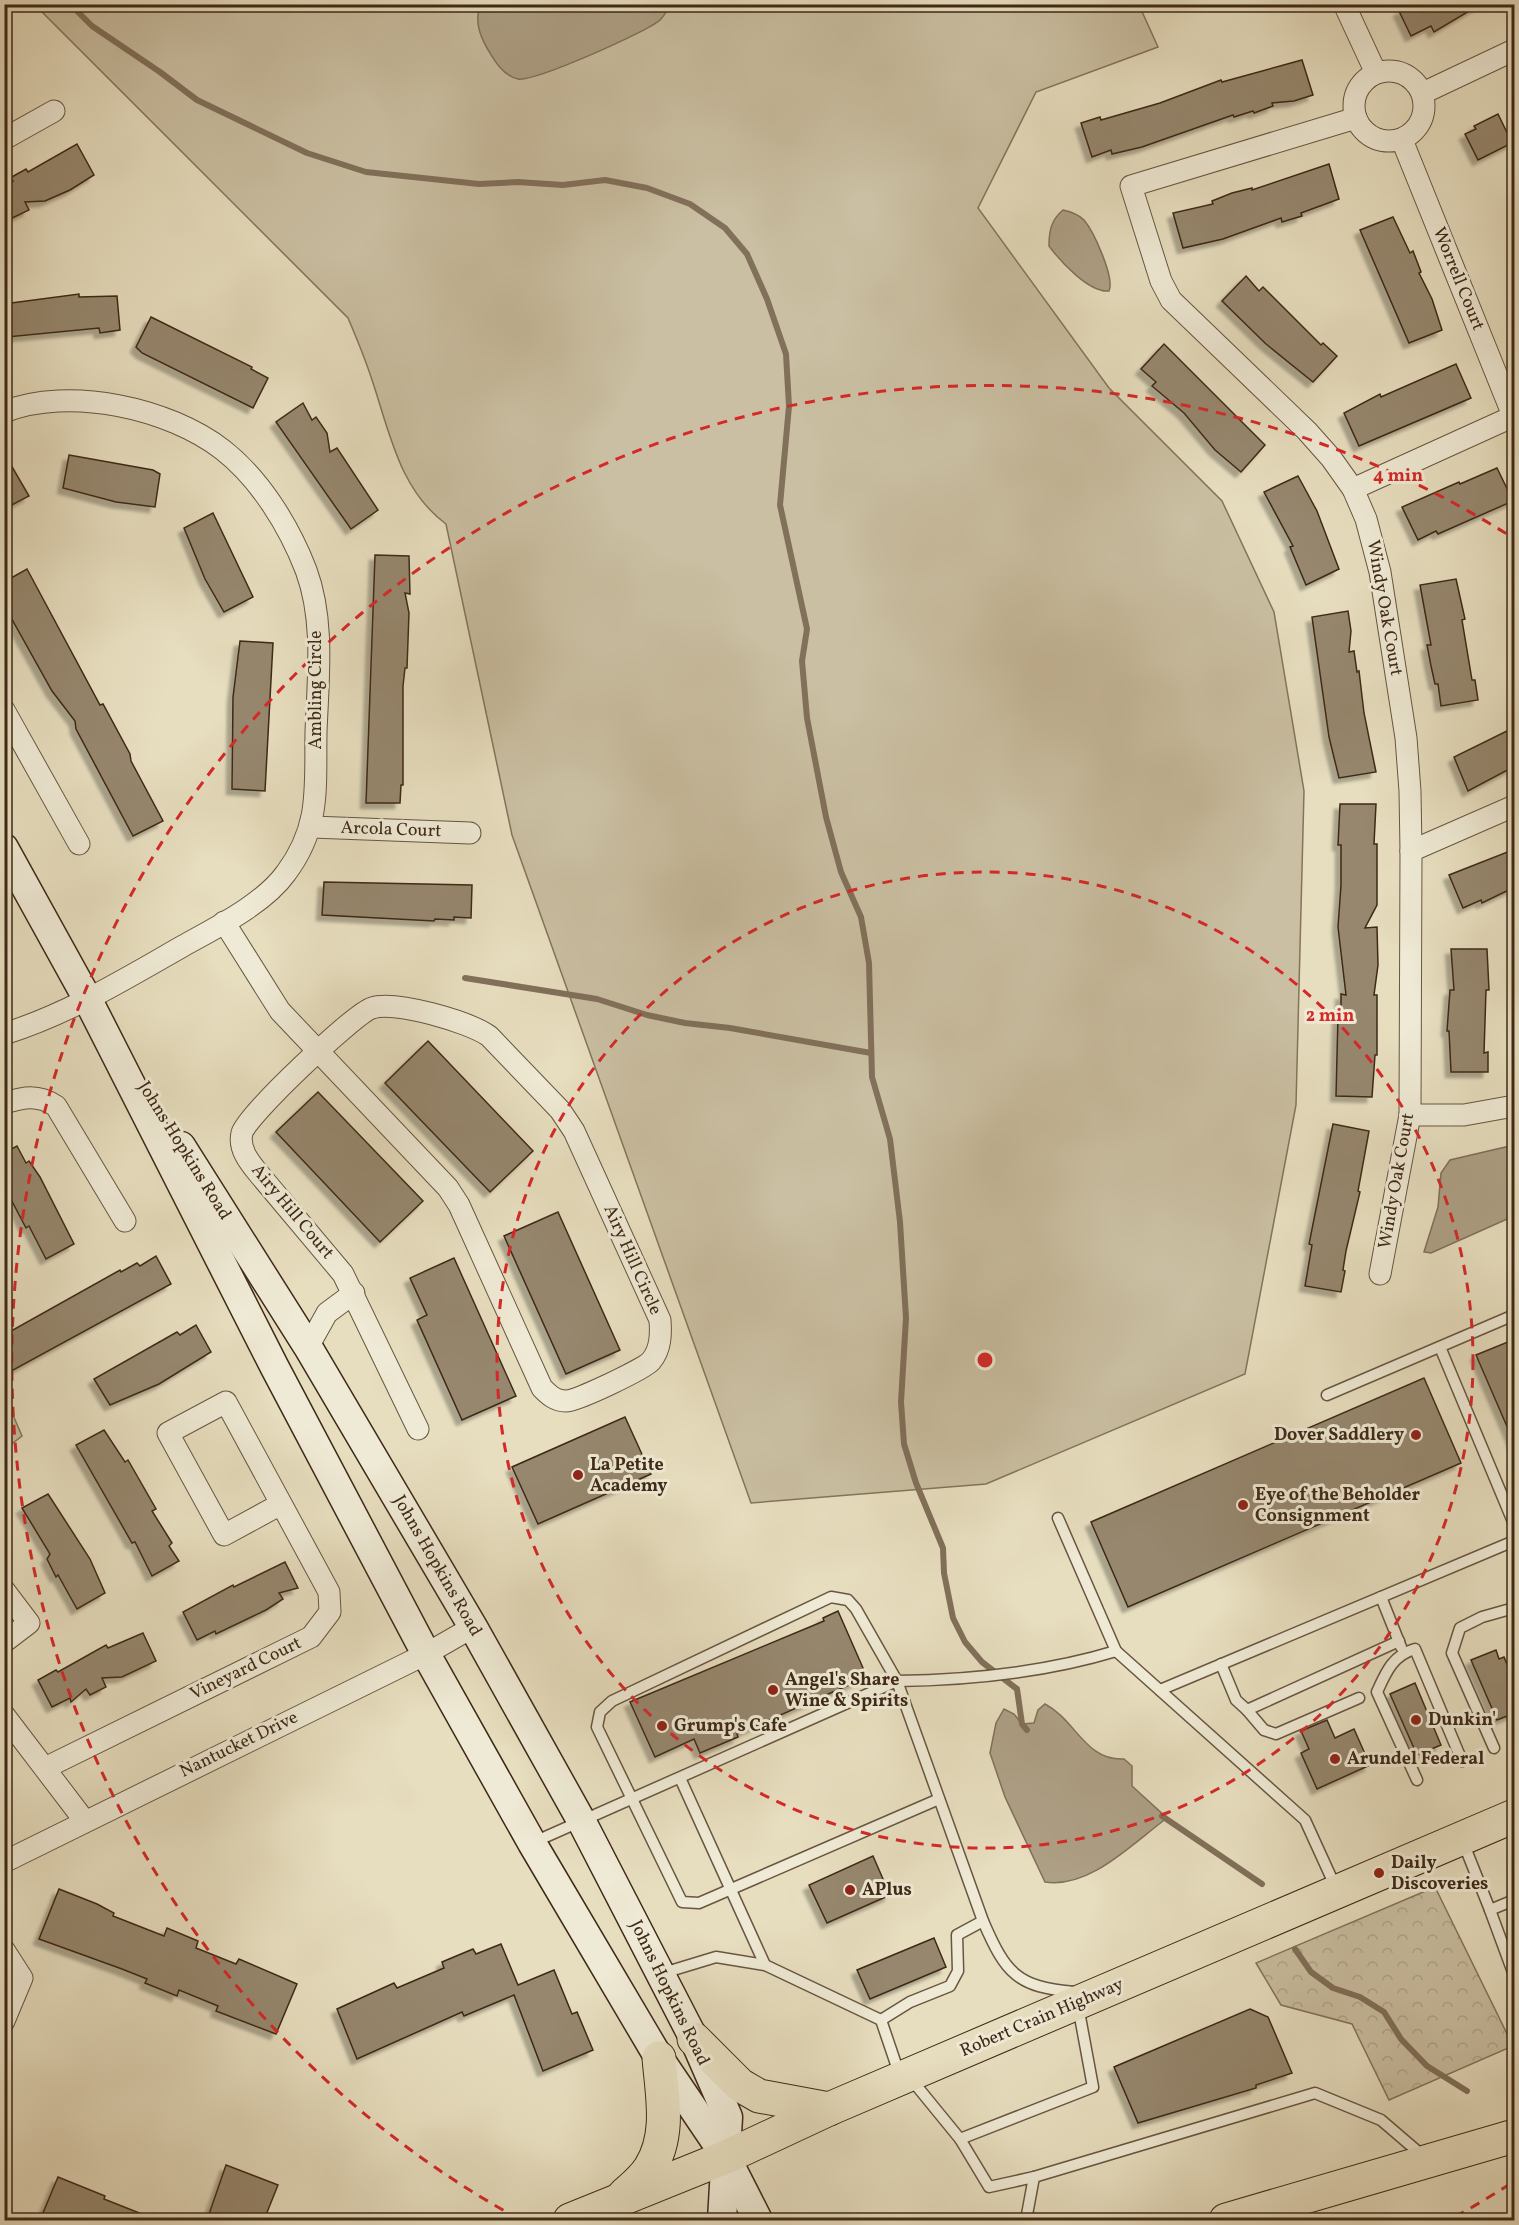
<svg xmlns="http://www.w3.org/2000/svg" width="1519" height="2225" viewBox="0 0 1519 2225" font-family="Vollkorn,serif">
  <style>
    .grass { fill: #cabfa2; stroke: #84745c; stroke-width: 1.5 }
    .forest { fill: url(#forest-crowns); stroke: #84745c; stroke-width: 1.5 }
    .park { fill: url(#park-tufts); stroke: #84745c; stroke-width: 1.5 }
    .water { fill: #aea086; stroke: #81705a; stroke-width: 1.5 }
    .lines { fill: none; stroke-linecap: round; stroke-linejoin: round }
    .stream { stroke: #81705a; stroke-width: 6 }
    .building { fill: #96876e; stroke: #3e2917; stroke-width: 1.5; filter: url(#shadow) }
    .lane-casing { stroke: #685641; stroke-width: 13 }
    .street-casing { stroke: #685641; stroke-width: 23 }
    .secondary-casing { stroke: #3e2917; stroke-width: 31 }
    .highway-casing { stroke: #3e2917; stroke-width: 35 }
    .lane { stroke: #efead5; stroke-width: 10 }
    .street { stroke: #efead5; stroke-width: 21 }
    .secondary { stroke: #efead5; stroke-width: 28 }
    .highway { stroke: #e7debf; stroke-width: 33 }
    .ring { fill: none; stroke: #d62828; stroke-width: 3; stroke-dasharray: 10 8 }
    .poi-dot { fill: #8f2418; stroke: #efead5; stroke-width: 2 }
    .labels { text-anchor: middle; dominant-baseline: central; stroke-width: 6; stroke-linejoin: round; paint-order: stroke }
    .street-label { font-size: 18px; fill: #3e2917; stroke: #efead5 }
    .poi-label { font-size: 18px; font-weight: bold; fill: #3e2917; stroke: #efead5; text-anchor: start }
    .centre { fill: #d62828; stroke: #efead5; stroke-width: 3 }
    .ring-label { font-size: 18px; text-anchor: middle; font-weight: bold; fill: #d62828; stroke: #efead5; stroke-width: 6; stroke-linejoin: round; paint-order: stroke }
  </style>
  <defs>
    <pattern id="forest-crowns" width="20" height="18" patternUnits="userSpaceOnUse" patternTransform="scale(1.5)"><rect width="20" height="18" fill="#cabfa2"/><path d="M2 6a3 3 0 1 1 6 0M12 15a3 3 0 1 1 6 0" fill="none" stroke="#afa48b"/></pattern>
    <pattern id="park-tufts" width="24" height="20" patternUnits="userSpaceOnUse" patternTransform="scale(1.5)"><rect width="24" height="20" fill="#cabfa2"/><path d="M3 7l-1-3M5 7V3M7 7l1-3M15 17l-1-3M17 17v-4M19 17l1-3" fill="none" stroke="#afa48b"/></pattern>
    <filter id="shadow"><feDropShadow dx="-5.5" dy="5.5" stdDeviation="1.5" flood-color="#0004"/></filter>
  </defs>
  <rect width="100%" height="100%" fill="#e7debf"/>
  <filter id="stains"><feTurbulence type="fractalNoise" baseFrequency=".00333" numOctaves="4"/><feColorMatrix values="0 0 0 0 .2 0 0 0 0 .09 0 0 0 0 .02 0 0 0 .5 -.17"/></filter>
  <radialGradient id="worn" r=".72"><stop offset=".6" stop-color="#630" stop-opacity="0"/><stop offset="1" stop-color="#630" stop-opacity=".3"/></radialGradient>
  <path class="grass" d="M35,5h1104l19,42 -122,45 -58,116 131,180 113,113 52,111 30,179 -8,314 -51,269 -259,110 -235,19 -239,-668 -66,-311c-46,-34 -56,-90 -73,-141 -7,-22 -16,-44 -25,-65z"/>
  <path class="forest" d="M1435,1887l78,159 -124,54 -37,-76 -71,-19 -25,-42z"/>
  <path class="park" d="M5,1412l8,3 9,21 -17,13z"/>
  <g class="water">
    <path d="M480,4h190v1c-2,4 -6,11 -10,15 -13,12 -126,62 -142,59 -15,-3 -24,-19 -31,-31 -8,-14 -12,-27 -7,-44z"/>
    <path d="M1063,210c9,2 15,4 21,10 10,12 31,58 25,71 -20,2 -49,-30 -60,-45 0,-15 2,-26 14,-36z"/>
    <path d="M1514,1145v71l-83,37 -7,-1 14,-45 3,-34 9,-13z"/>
    <path d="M1045,1704c31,16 40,57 79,55l8,7v20l35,32c-34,25 -77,71 -122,64l-40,-85 -15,-44 6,-30 8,-14 10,5 8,10 12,-1 4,-13z"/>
  </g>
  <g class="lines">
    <g class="stream">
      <path d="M70,4l22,22 68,46 37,28 110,53 59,19 113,12 39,-2 45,3 42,-5 42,8 43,16 35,24 22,26 20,45 19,55 3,52 -9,99 27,124 -5,32 5,57 19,99 15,55 20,45 8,46 3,114 18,62 10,83 6,96 -5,84 3,42 12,39 27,65 1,25 9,45 12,24 17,20 35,27 5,35 5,6"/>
      <path d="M465,978l132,21 50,16 38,8 45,5 141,25"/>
      <path d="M1162,1816l100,68"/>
      <path d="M1295,1949l16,23 22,16 27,9 24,15 17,27 26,27 40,25"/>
    </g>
  </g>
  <g class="building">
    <path d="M1412,4h69l-47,28 -3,-6 -20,10 -12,-25z"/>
    <path d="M1302,60l11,35 -19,6 -22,2 1,3 -19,7 -1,-2 -19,6 -1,-2 -91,32 -30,7 -1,-4 -19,7 -11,-34 19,-6 1,3 59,-17 61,-23 1,2z"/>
    <path d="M1498,114l14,29 -34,17 -13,-26 11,-5 -2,-3z"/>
    <path d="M77,144l17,31 -24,15 -25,11 -20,1 4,8 -25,12v-36l9,-5 -3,-3 16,-9 2,3z"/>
    <path d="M1329,164l10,35 -38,14 1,3 -20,6 -1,-4 -58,21 -40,9 -10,-35 40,-9 -1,-3 20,-8 20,-5v2z"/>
    <path d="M1393,217l17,36 3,-2 8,21 -2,1 13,26 10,31 -33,13 -49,-113z"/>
    <path d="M1246,276l13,15 4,-4 58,58 2,-2 14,13 -24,26 -47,-38 -44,-43z"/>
    <path d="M79,294v3l38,-1 3,34 -20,3 -1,-5 -92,9 -3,-33z"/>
    <path d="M151,317l101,50 -1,2 17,9 -15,30 -111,-55 -6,-6z"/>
    <path d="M1164,344l101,101 -24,27 -26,-22 -31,-37 -32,-27 4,-4 -15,-13z"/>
    <path d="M1456,364l15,34 -112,48 -15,-33 36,-19 1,3z"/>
    <path d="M303,403l9,17 4,-3 11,16 3,19 7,-4 41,62 -27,19 -75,-107z"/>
    <path d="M4,453l25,43 -25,13z"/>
    <path d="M69,455l84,15 7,4 -5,33 -39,-5 -53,-14z"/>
    <path d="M1497,468l16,33 -75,33 -2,-3 -18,9 -16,-33 57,-25 1,2z"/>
    <path d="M1298,476l19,35 22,58 -33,16 -16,-38 3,-1 -29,-54z"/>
    <path d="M213,513l40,84 -29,15 -19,-33 -21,-51z"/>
    <path d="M375,555l34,1 1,38 -5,-1 4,20 -2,55h-2l-2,18v99h-2l-1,18h-34z"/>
    <path d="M27,569l73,136 3,-1 27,50 1,7 32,60 -30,15 -57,-107 -1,-8 -23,-30 -48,-86v-23z"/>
    <path d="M1456,579l9,40 -3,1 10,60h3l3,20 -37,6 -3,-22h-3l-4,-18 -4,-21h4l-11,-60z"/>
    <path d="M1348,611l3,20 -2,21 5,-1 3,21 2,-1 5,42 12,59 -37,6 -10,-41 -17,-120z"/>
    <path d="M240,641l33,2 -8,148 -33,-2 1,-92z"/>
    <path d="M1515,727v39l-47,25 -14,-34z"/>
    <path d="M1340,804h36l-2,40h3v61l-12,23 12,-1 1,38 -4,30h3v60h-2l-3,42 -36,-1 2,-81h3v-21l5,1 -8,-68 3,-42v-40h-3z"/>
    <path d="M1515,849v38l-33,16 -1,-3 -18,8 -14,-33z"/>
    <path d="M324,882l148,3 -1,33 -17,-1v3l-19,-1 -1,2 -112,-6z"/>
    <path d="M1451,949h36l2,41h-3l-2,63 4,-1v20h-37l-2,-41h-2l3,-41h4z"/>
    <path d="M428,1041l105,110 -43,41 -105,-109z"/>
    <path d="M318,1092l105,109 -43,41 -104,-110z"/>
    <path d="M1333,1124l36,7 -11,60 2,1 -14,59 -3,19 2,1 -4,21 -36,-6 7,-41 -3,-1z"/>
    <path d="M17,1146l9,17 3,-2 11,16 34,67 -28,15 -17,-33 -3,2 -22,-42v-33z"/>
    <path d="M558,1212l62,138 -54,24 -62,-138z"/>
    <path d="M156,1256l15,28 -167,91v-40l116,-65 1,2 16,-9 3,3z"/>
    <path d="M454,1258l62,138 -54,24 -45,-100 10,-5 -17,-37z"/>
    <path d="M196,1325l15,27 -52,32 -49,21 -16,-26 83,-47 3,3z"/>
    <path d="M1515,1339v106l-39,-90z"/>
    <path d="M1424,1378l37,85 -333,144 -37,-85z"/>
    <path d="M625,1417l26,57 -113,50 -26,-57z"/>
    <path d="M104,1430l21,32 3,-2 28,49 -4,2 20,32 -3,3 10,15 -27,15 -17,-34 -3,1 -56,-98z"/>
    <path d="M48,1494l42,65 15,34 -28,16 -19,-34 -2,2 -9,-18 3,-5 -28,-46z"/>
    <path d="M285,1562l13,26 -19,5 4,6 -17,11 -50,24 -1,-3 -18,9 -14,-28 50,-27 1,2z"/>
    <path d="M838,1611l29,66 -130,57 1,3 -38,16 -6,-14 -39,18 -25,-55 194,-81 -1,-3z"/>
    <path d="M143,1633l13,28 -34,16 -20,1 4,9 -16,8 -4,-6 -15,13 -1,-4 -18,9 -14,-27 18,-10 2,2 48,-27 2,3z"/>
    <path d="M1496,1650l3,9 5,-2 11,27v29l-18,7 -26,-60z"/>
    <path d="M1415,1683l26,62 -24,10 -27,-61z"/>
    <path d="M1327,1720l8,18 19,-9 16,36 -53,24 -16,-36 8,-4 -8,-18z"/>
    <path d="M873,1856l17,39 -63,28 -18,-38z"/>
    <path d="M59,1889l38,15 17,9 -1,3 51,20 3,-8 31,13 -2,7 40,16 3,-5 58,25 -21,50 -60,-23 2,-5 -39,-16 -2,6 -32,-13 2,-4 -25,-10 -83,-30z"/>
    <path d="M934,1938l12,29 -76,32 -13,-29z"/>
    <path d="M501,1944l17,41 36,-15 18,44 5,-2 16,38 -50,21 -29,-76 -50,21 -2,-4 -105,47 -20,-50 57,-26 3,5 47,-20 -2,-6 31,-13 3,5z"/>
    <path d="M1250,2009l18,8 24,56 -36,12v3l-118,35 -24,-56z"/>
    <path d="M226,2165l52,20 -14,35h-57z"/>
    <path d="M58,2177l47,19 -1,3 53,21h-117z"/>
  </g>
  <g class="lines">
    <defs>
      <g id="lane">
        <path d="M1440,1347l74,177"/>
        <path d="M1327,1395l187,-80"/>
        <path d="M1058,1518l58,133 189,169 31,68"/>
        <path d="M1381,1597l20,50"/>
        <path d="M1221,1664l15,36 11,10 152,-69"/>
        <path d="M1160,1690l354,-149"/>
        <path d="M1247,1710l17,20 12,4 83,-36"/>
        <path d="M1494,1748l-42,-95 8,-25 22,-11 32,-9"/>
        <path d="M680,1778l85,187"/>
        <path d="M1417,1780l-40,-88c9,-20 16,-37 38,-43l47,112"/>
        <path d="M939,1799l-240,104 -17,-1 -85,-175 3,-15 12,-11 219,-104 17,3 8,9 41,72c73,-1 150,-9 219,-30"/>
        <path d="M534,1842l363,-161 86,240c23,53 34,66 92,71"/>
        <path d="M1463,1842l27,68 24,-10"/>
        <path d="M1490,1910l24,65"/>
        <path d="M660,1974l56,-17 49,8 116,55"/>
        <path d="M900,2076l-19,-56 29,-18 40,-16 8,-15 -1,-36 26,-14"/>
        <path d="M911,2079l49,60 29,48 45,-10"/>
        <path d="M960,2139l133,-52 -15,-81"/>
        <path d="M1026,2220l8,-43 281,-84 66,27 42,36"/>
      </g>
      <g id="street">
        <path d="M1344,4l32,69"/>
        <circle cx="1389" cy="106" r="35"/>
        <path d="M1423,93l91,-43"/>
        <path d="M1356,118l-225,68 30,95 10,19 136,131 24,27 22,31 13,30 14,53 26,166 4,53 1,60 -1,264 -30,159"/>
        <path d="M4,139l50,-28"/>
        <path d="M1402,140l112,278"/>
        <path d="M4,412c65,-26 165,-4 219,38 37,29 66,76 83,120 19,51 12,109 10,162 -1,56 5,94 -30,141 -22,31 -71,55 -103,73 -58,33 -115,68 -179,88"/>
        <path d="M1353,489l161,-73"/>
        <path d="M4,710l75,134"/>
        <path d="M312,827l158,6"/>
        <path d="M1411,851l103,-45"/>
        <path d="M224,922l56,89 168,177 11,17 83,183c7,7 13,13 24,13 11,0 78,-32 85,-40 10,-12 10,-27 9,-41l-86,-189 -14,-21 -71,-74c-20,-14 -94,-36 -117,-28 -17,5 -127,109 -130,125 -4,16 8,30 17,41l84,100 75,155"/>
        <path d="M4,1103c20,-6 34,-9 52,3l69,115"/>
        <path d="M1410,1115h54l50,-9"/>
        <path d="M308,1347l19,-34 27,-20"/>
        <path d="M4,1590l25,33 -25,19"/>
        <path d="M4,1715l80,105"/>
        <path d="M45,1768l266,-131 19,-25 -1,-20 -103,-190 -58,31 56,102 57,-31"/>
        <path d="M4,1862l422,-208 47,-27"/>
        <path d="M4,1950l18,28 -18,43"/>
      </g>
      <g id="secondary">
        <path d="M4,848l84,152 186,366 152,288 106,189 127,215 67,99 32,63"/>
        <path d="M181,1146l127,201 165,280 109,195 112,217 34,78 -6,103"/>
      </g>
      <g id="highway">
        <path d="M694,2039l46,46 19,11 70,13"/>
        <path d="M624,2195c9,-8 20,-17 26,-27 21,-33 12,-73 9,-110"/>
        <path d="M570,2220l156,-63 103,-48 685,-293"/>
        <path d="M1226,2220l288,-84"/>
      </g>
    </defs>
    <use href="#lane" class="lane-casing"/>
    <use href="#street" class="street-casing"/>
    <use href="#secondary" class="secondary-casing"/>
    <use href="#highway" class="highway-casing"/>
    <use href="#lane" class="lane"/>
    <use href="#street" class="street"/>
    <use href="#secondary" class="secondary"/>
    <use href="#highway" class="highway"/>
  </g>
  <g class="ring">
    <circle cx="985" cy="1360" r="488"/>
    <path d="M1510 2184A977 977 0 0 1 1451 2219M519 2219A977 977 0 1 1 1510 536"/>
  </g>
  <g class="poi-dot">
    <circle cx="1416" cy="1435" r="6"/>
    <circle cx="578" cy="1475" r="6"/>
    <circle cx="1243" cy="1505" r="6"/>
    <circle cx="773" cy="1690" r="6"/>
    <circle cx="1416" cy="1720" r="6"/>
    <circle cx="662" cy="1726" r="6"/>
    <circle cx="1335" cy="1759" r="6"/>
    <circle cx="1379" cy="1873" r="6"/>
    <circle cx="850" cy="1890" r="6"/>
  </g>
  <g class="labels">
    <g class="street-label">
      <text transform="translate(1458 279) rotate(68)">Worrell Court</text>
      <text transform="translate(1384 608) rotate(80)">Windy Oak Court</text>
      <text transform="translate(316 690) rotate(-90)">Ambling Circle</text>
      <text transform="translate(391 830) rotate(2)">Arcola Court</text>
      <text transform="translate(184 1151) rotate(58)">Johns Hopkins Road</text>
      <text transform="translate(1397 1181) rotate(-80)">Windy Oak Court</text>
      <text transform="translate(292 1212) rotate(50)">Airy Hill Court</text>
      <text transform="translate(632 1260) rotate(66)">Airy Hill Circle</text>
      <text transform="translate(437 1566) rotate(60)">Johns Hopkins Road</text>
      <text transform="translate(246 1669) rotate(-26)">Vineyard Court</text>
      <text transform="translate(239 1745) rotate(-26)">Nantucket Drive</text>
      <text transform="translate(669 1993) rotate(64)">Johns Hopkins Road</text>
      <text transform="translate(1042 2018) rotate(-23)">Robert Crain Highway</text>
    </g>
    <g class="poi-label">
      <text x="1404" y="1435" text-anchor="end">Dover Saddlery</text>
      <text x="590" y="1465">La Petite<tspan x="590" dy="21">Academy</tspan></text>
      <text x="1255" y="1495">Eye of the Beholder<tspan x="1255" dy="21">Consignment</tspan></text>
      <text x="785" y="1680">Angel's Share<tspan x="785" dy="21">Wine &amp; Spirits</tspan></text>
      <text x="1428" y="1720">Dunkin'</text>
      <text x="674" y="1726">Grump's Cafe</text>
      <text x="1347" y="1759">Arundel Federal</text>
      <text x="1391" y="1863">Daily<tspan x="1391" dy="21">Discoveries</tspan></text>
      <text x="862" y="1890">APlus</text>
    </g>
  </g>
  <circle cx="985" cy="1360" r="9" class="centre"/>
  <g class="ring-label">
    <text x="1398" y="481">4 min</text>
    <text x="1330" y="1021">2 min</text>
  </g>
  <rect width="1519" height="2225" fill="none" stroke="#e7debf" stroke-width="24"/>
  <rect x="6" y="6" width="1507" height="2213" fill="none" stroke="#3e2917" stroke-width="3"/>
  <rect x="12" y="12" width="1495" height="2201" fill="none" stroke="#3e2917" stroke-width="1.5"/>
  <rect width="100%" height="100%" filter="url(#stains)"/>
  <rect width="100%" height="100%" fill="url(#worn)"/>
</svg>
